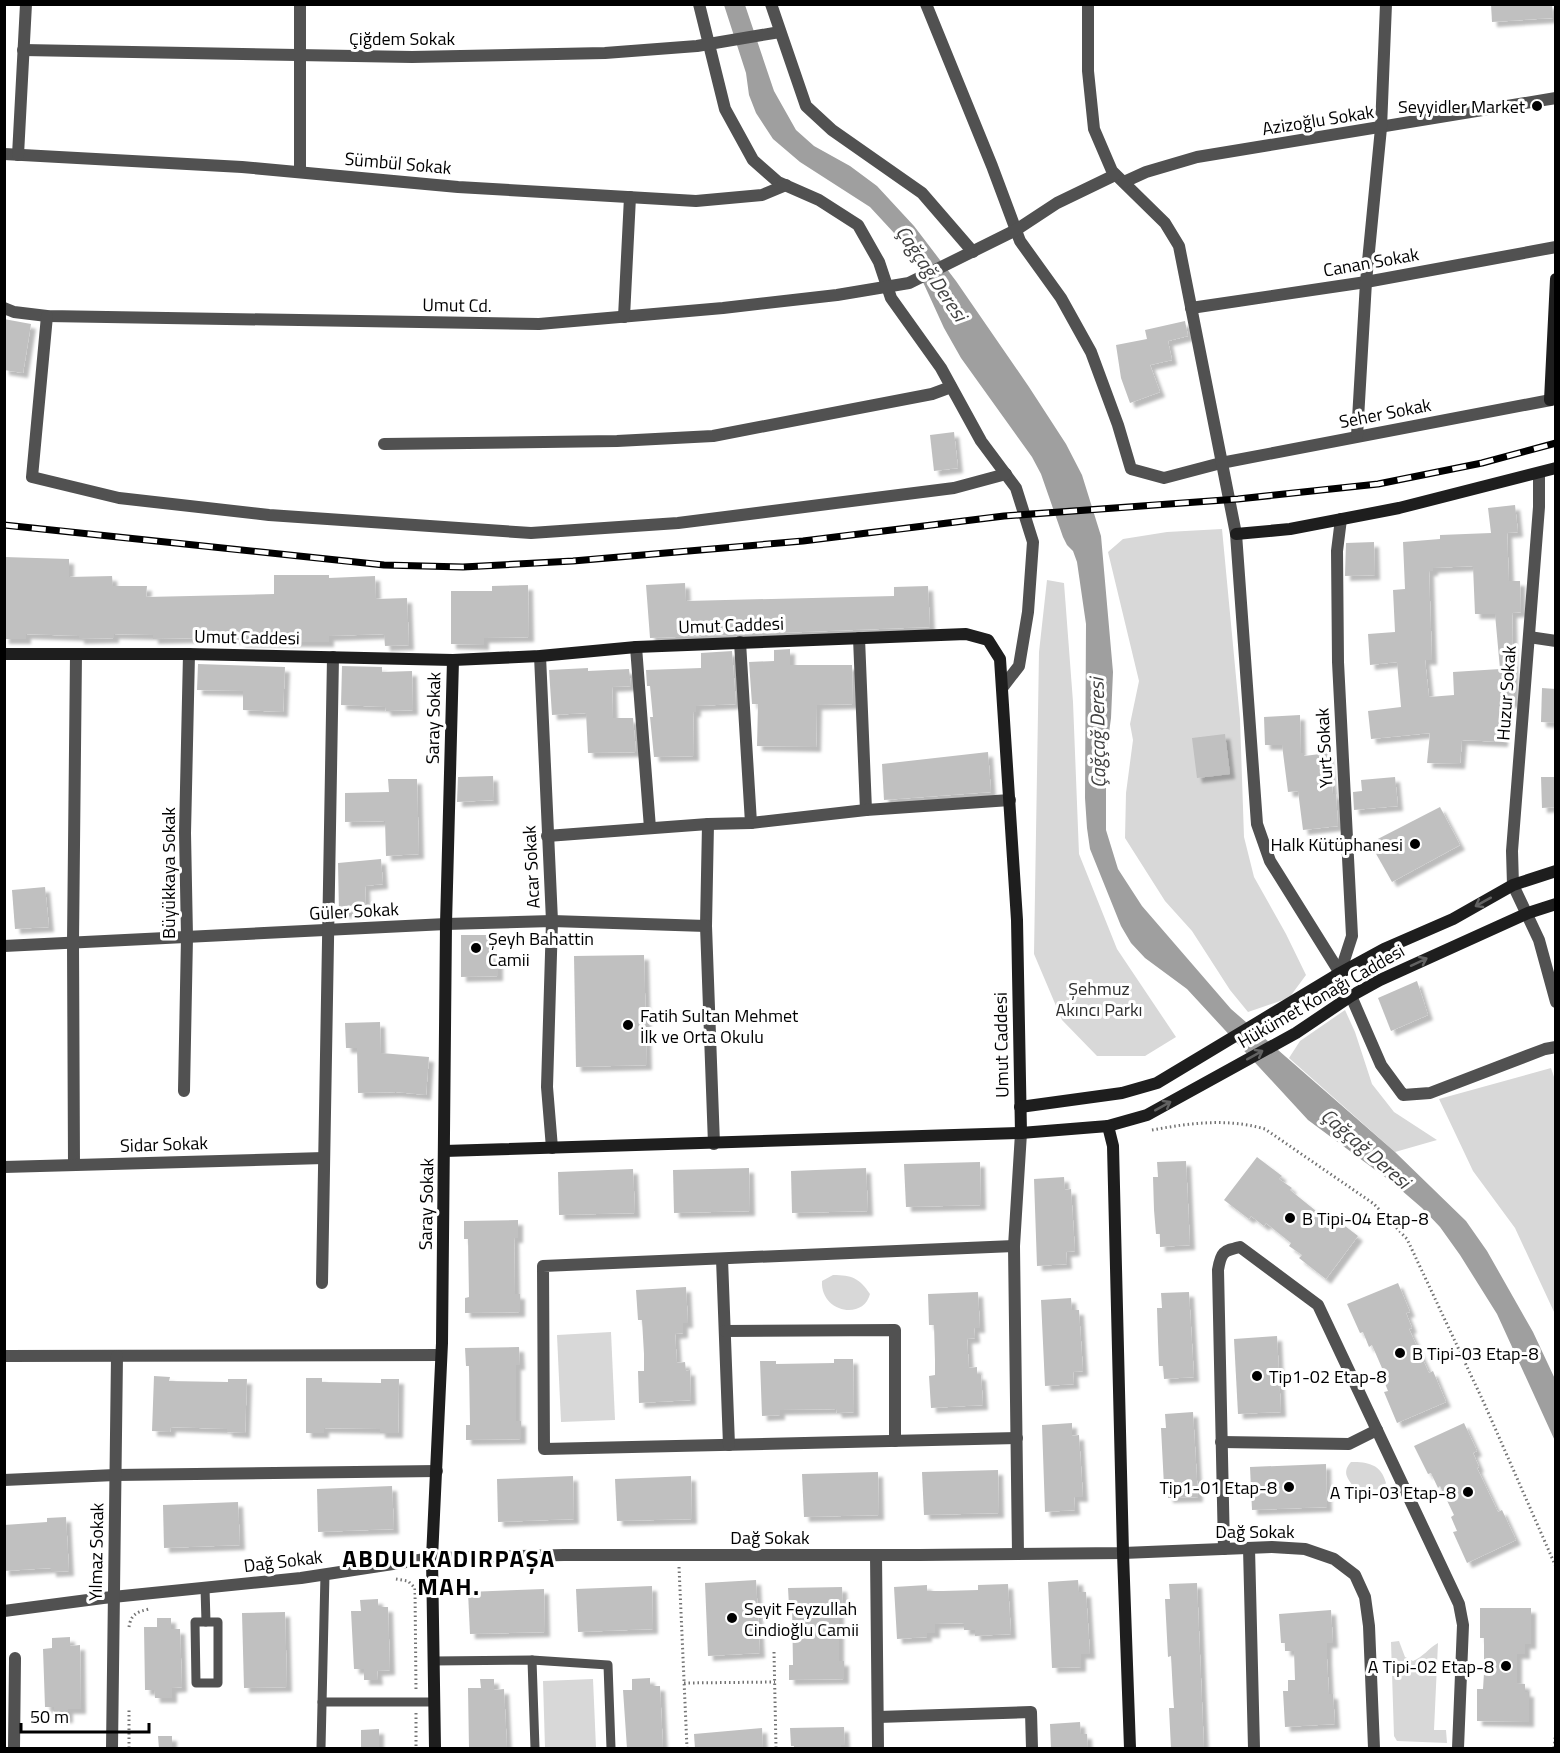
<svg xmlns="http://www.w3.org/2000/svg" width="1560" height="1753" viewBox="0 0 1560 1753" font-family="'Titillium Web',sans-serif">
  <style>
    .green { fill: #d8d8d8 }
    .water { fill: #9f9f9f }
    .building { fill: #c0c0c0; fill-rule: evenodd; filter: url(#shadow) }
    .lines { fill: none; stroke-linecap: round; stroke-linejoin: round }
    .path { stroke: #737373; stroke-width: 3; stroke-dasharray: 1.5 3; stroke-linecap: butt }
    .lane { stroke: #515151; stroke-width: 9 }
    .street { stroke: #515151; stroke-width: 12 }
    .secondary { stroke: #1e1e1e; stroke-width: 12 }
    .rail-casing { stroke: #000; stroke-width: 7 }
    .rail { stroke: #fff; stroke-width: 4.5; stroke-dasharray: 14; stroke-linecap: butt }
    .oneway { stroke: #626262 }
    .poi-dot { fill: #000; stroke: #fff; stroke-width: 2 }
    .labels { text-anchor: middle; dominant-baseline: central; stroke-width: 6; stroke-linejoin: round; paint-order: stroke }
    .street-label { font-size: 18px; fill: #000; stroke: #fff }
    .poi-label { font-size: 18px; fill: #000; stroke: #fff; text-anchor: start }
    .park-label { font-size: 18px; fill: #2f2f2f; stroke: #fff }
    .water-label { font-size: 20px; font-style: italic; fill: #404040; stroke: #fff }
    .district-label { font-size: 24px; font-weight: bold; letter-spacing: 1.5px; fill: #000; stroke: #fff }
  </style>
  <defs>
    <filter id="shadow"><feDropShadow dx="5" dy="5" stdDeviation="1.5" flood-color="#0004"/></filter>
  </defs>
  <rect width="100%" height="100%" fill="#fff"/>
  <g class="green">
    <path d="M1222,529l18,190 4,118 10,40 32,57 20,41 -17,23 -41,14 -18,-22 -38,-59 -27,-30 -40,-63 1,-45 7,-53 -3,-16 9,-43 -31,-129 15,-13 44,-7z"/>
    <path d="M1047,580l17,3 9,119 6,152 38,95 59,88 -31,19h-48l-35,-36 -28,-66 5,-302z"/>
    <path d="M1345,1010l10,22 17,52 22,28 43,28 -42,12 -106,-94 11,-17z"/>
    <path d="M1551,1068l5,15 -1,231 -40,-86 -42,-57 -34,-72z"/>
    <path d="M833,1275c19,0 26,3 37,19 -7,27 -50,18 -48,-13z"/>
    <path d="M611,1332l4,88 -54,2 -4,-87z"/>
    <path d="M1351,1462c17,0 30,2 35,21l-4,7 -28,-3c-7,-9 -12,-15 -3,-25z"/>
    <path d="M1399,1641l6,16 8,4c10,-4 16,-13 25,-18l-4,87h12l1,13 -50,-2 -3,-5 -3,-94z"/>
    <path d="M593,1679l3,69h-51l-2,-67z"/>
  </g>
  <path class="water" d="M724,5h21l29,86 22,39 18,16 36,20 27,20 37,40 42,55 73,106 37,57 16,31 19,61 12,136 -2,46 -5,37v75l12,39 24,37 89,103 164,143 71,69 21,30 46,81 22,47v62l-58,-127 -37,-59 -20,-28 -18,-19 -29,-25 -85,-63 -121,-131 -42,-31 -14,-15 -10,-17 -31,-77 -3,-21 -2,-30 1,-174 -9,-62 -4,-11 -6,-6 -4,-8 -22,-63 -9,-17 -71,-99 -17,-30 -37,-81 -37,-40 -70,-45 -27,-23 -17,-26 -7,-18 -3,-22z"/>
  <g class="building">
    <path d="M1491,4h61l1,14 -61,4z"/>
    <path d="M4,319l27,5 -8,49 -19,-3z"/>
    <path d="M1185,321l3,15 -20,5 4,19 -22,5 10,27 -30,11 -9,-25 -5,-33 31,-6 -2,-9z"/>
    <path d="M954,432l4,36 -24,3 -4,-36z"/>
    <path d="M1515,505l3,27 -11,1 2,48h11l1,31 -9,1 2,90h-9l-2,39 -41,-2 -2,24 -33,-1 3,-30 -59,6 -3,-28 33,-4 -4,-45 -27,3 -2,-31 27,-2 -2,-42 12,-1 -2,-47 37,-3v-4l51,-2 -3,-25zM1473,566l2,48h20l5,55 -47,3 1,23 -25,2 -4,-37h7l-3,-89h4v-3z"/>
    <path d="M1374,542l1,33 -30,1 1,-33z"/>
    <path d="M4,557l65,2v18l43,-1 1,10h34l-1,11 128,-3v-19h55v3l46,-2 1,23 31,-1 2,47 -24,1 -1,-12 -55,2v6h-89v-3l-47,-1 -40,1v-4l-39,-1v4l-35,1v-3l-53,-2v5h-22z"/>
    <path d="M685,583l1,18 208,-5v-9l34,-1 2,41 -280,11 -4,-53z"/>
    <path d="M528,585l1,52 -45,1v7l-33,-1v-53h41v-5z"/>
    <path d="M790,649v16h62l1,39 -36,1 -1,42 -59,-1 1,-42h-6l-3,-42 25,-1v-11z"/>
    <path d="M732,651l4,53 -40,2v6h-3l1,44 -40,1 -4,-40h3l-3,-31h-3l-1,-16 55,-2v-15z"/>
    <path d="M198,664l87,3 -2,45 -40,-2v-19l-46,-1z"/>
    <path d="M342,666l40,1v5l30,-1 1,39 -27,1 -1,-4 -44,-2z"/>
    <path d="M588,668v3l41,-2 2,17 -19,1 1,31h20l3,34 -48,1 -2,-40 -34,2 -3,-45z"/>
    <path d="M1542,688l14,1v34l-15,-1z"/>
    <path d="M1300,715l1,38h3v3l24,-3 5,41h3l2,32 -35,4 -5,-39 -10,1 -6,-47h-17l-1,-28z"/>
    <path d="M1225,734l5,40 -33,4 -5,-40z"/>
    <path d="M988,752l3,40 -107,8 -2,-36z"/>
    <path d="M493,776l1,24 -37,2 1,-25z"/>
    <path d="M1395,777l3,29 -44,4 -1,-18 9,-1 -1,-11z"/>
    <path d="M1541,777h15v30l-14,1z"/>
    <path d="M388,779h29l2,75 -33,2 -1,-35 -40,1v-29l44,-1z"/>
    <path d="M1440,807l20,38 -68,37 -22,-39z"/>
    <path d="M381,859l2,25 -18,2 1,26 -27,1 -1,-50z"/>
    <path d="M45,887l4,40 -34,2 -3,-39z"/>
    <path d="M461,935h29v26h8v15l-37,1z"/>
    <path d="M644,955l3,110 -71,2 -2,-111z"/>
    <path d="M1417,981l11,34 -37,16 -13,-33z"/>
    <path d="M380,1022l1,31 48,4 -3,38 -30,-3 -38,1 -1,-45h-11l-1,-25z"/>
    <path d="M1257,1157l25,19 -3,3 13,9 -2,2 26,21 1,-1 12,9 3,-3 26,20 -32,43 -27,-21 3,-3 -13,-9 2,-3 -25,-20 -2,3 -13,-10 -2,3 -25,-19z"/>
    <path d="M1186,1161l4,84 -30,2v-13h-4l-2,-24 -1,-33h5l-1,-15z"/>
    <path d="M980,1162l1,43 -75,2 -2,-43z"/>
    <path d="M749,1168l1,43 -76,2 -1,-43z"/>
    <path d="M866,1168l2,43 -76,2 -1,-42z"/>
    <path d="M633,1169l2,44 -76,2 -1,-43z"/>
    <path d="M1064,1177l1,13 6,-1 4,62 -9,1 1,12 -30,2 -3,-87z"/>
    <path d="M518,1220v18h-4l1,56h5v18l-55,1v-15l4,-1 -1,-58h-4v-18z"/>
    <path d="M1398,1283l12,29 -4,1 6,15 -3,1 20,44 4,-2 13,31 -49,21 -13,-31 4,-1 -6,-15 3,-1 -13,-30 -3,2 -6,-15 -3,1 -13,-29z"/>
    <path d="M686,1287l2,36h-5v10l-8,1 2,29 8,-1 1,9 4,-1 1,30 -52,3 -1,-32h6v-17l-2,-34h-4l-2,-30z"/>
    <path d="M978,1292l2,36h-6l1,10 -8,1 2,29 8,-1v8h4l2,30 -52,3 -2,-32 6,-1v-15l-1,-35h-5l-1,-31z"/>
    <path d="M1189,1292l5,85 -30,2 -1,-13h-4l-1,-25 -1,-33h5l-1,-15z"/>
    <path d="M1071,1298l1,12h7l4,61 -10,1 1,12 -29,2 -4,-86z"/>
    <path d="M1277,1336l4,76 -43,2 -4,-75z"/>
    <path d="M519,1347l1,18h-4v56h5v18l-55,1v-15h4l-1,-59h-3l-1,-18z"/>
    <path d="M834,1359h19l1,53 -17,1 -1,-4 -56,1v5l-18,1 -2,-55h16v3l58,-1z"/>
    <path d="M154,1376l16,1 -1,4 59,1v-3h19l-2,54 -18,-1v-3l-56,-2 -1,5 -18,-1z"/>
    <path d="M306,1378h16v4l59,1v-4h18l-1,54h-18v-4l-56,-1v5h-18z"/>
    <path d="M1193,1412l5,85 -30,1v-12h-4l-3,-58h5l-1,-14z"/>
    <path d="M1072,1423v13l7,-1 4,62h-9l1,13 -30,2 -3,-87z"/>
    <path d="M1464,1423l13,28 -4,2 6,14 -2,1 21,44 4,-2 14,30 -49,23 -14,-31 4,-1 -6,-14 3,-2 -14,-29 -2,2 -7,-15 -3,1 -14,-28z"/>
    <path d="M1326,1464l1,43 -75,3 -2,-43z"/>
    <path d="M998,1470l1,43 -75,2 -2,-43z"/>
    <path d="M878,1472l1,43 -75,2 -2,-43z"/>
    <path d="M573,1476l1,43 -76,3 -1,-43z"/>
    <path d="M691,1476l1,43 -75,2 -2,-42z"/>
    <path d="M392,1486l2,43 -76,3 -1,-43z"/>
    <path d="M238,1502l2,43 -76,3 -1,-43z"/>
    <path d="M66,1517l3,54 -18,1v-4l-47,3v-46l43,-3v-4z"/>
    <path d="M756,1580l4,73 -52,3 -3,-73z"/>
    <path d="M1078,1580l1,12h7l4,62h-9v13l-29,1 -4,-86z"/>
    <path d="M1197,1583l7,166h-33l-2,-41h5l-1,-14 -2,-38 -3,1 -3,-58h5l-1,-15z"/>
    <path d="M1008,1584l3,50 -36,2v-6h-11v-7l-29,1v9h-8v4l-30,2 -3,-52 33,-2v6h16l35,-1v-5z"/>
    <path d="M652,1586l1,43 -75,3 -2,-43z"/>
    <path d="M842,1587l1,18h-4v56h5v18l-55,1v-15h4l-1,-59h-3l-1,-18z"/>
    <path d="M544,1589l1,43 -75,2 -2,-42z"/>
    <path d="M378,1599v8h10l2,63 -13,1 1,9h-14v-11h-10l-3,-58h10l-1,-11z"/>
    <path d="M1480,1608h51v36h-6v10h-8v29l8,1v8h4v30l-52,-1v-32h6l1,-16v-35h-4z"/>
    <path d="M1331,1610l2,33h-6v16l2,35h4l2,30 -50,3 -2,-36h5v-11h7l-1,-29h-9v-8h-4l-2,-29z"/>
    <path d="M285,1612l2,75 -43,1 -2,-75z"/>
    <path d="M157,1618h14v11h9l2,58 -10,1v10h-17l-1,-8h-9l-1,-63h13z"/>
    <path d="M70,1637v9l10,-1 1,64h-13v9h-14v-11h-9l-2,-58 9,-1v-10z"/>
    <path d="M650,1678v8h10l3,63h-36l-4,-59h9v-11z"/>
    <path d="M480,1679h14v11l10,-1 3,59 -38,1 -1,-61h13z"/>
    <path d="M1080,1722l1,12h6l1,15h-37l-1,-25z"/>
    <path d="M844,1727l1,18h-4v4h-47v-3h-3l-1,-18z"/>
    <path d="M762,1728l1,21h-68l-1,-15z"/>
    <path d="M379,1729v20h-18v-19z"/>
    <path d="M158,1736h14v13h-13z"/>
  </g>
  <g class="lines">
    <g class="path">
      <path d="M1152,1130c38,-7 75,-12 113,-1l109,75 33,35 77,164 72,164"/>
      <path d="M679,1567l8,181"/>
      <path d="M396,1579l12,2 7,7 1,103"/>
      <path d="M129,1627c2,-13 8,-15 20,-18"/>
      <path d="M774,1652l2,96"/>
      <path d="M684,1683l91,-1"/>
      <path d="M416,1713v35"/>
      <path d="M129,1748v-40"/>
      <path d="M1554,1748l2,-18"/>
    </g>
    <g class="lane">
      <path d="M205,1588l1,34"/>
      <path d="M195,1622h23v61h-22z"/>
      <path d="M532,1660l3,88"/>
      <path d="M433,1661l99,-1 76,5 3,83"/>
      <path d="M322,1702h112"/>
      <path d="M321,1748l4,-174"/>
    </g>
    <g class="street">
      <path d="M300,4v168"/>
      <path d="M699,4l26,105 28,51 25,22 41,18 39,25 21,37 12,36 50,70 40,73 35,47 17,54 -5,70 -9,54 -17,22"/>
      <path d="M771,4l35,102 26,24 90,63 51,59"/>
      <path d="M926,4l66,162 28,75 41,57 30,54 27,73 13,44 33,9 57,-15 335,-64"/>
      <path d="M1088,4v67l6,58 18,42 53,52 14,23 57,288 21,290 13,37 70,112"/>
      <path d="M23,50l389,7 193,-4 92,-7 83,-14"/>
      <path d="M4,154l238,13 216,20 238,14 66,-6 24,-10"/>
      <path d="M18,155l8,-151"/>
      <path d="M1124,182l22,-10 51,-15 359,-59"/>
      <path d="M4,308l10,4 33,4 492,8 184,-16 114,-13 72,-12 107,-53 41,-27 58,-28"/>
      <path d="M1191,308l175,-26 190,-35"/>
      <path d="M47,316l-15,161 87,21 150,17 262,18 147,-10 276,-35 52,-14"/>
      <path d="M624,317l6,-120"/>
      <path d="M1357,436l9,-154 15,-154 5,-124"/>
      <path d="M384,444l233,-3 96,-5 219,-42 19,-7"/>
      <path d="M1539,473v34l-27,344 1,34 26,55 17,62"/>
      <path d="M1529,637l27,4"/>
      <path d="M859,638l7,172"/>
      <path d="M740,642l11,181"/>
      <path d="M636,647l14,181"/>
      <path d="M540,656l12,265 -5,166 5,61"/>
      <path d="M708,824l-2,102 8,218"/>
      <path d="M547,836l161,-12 43,-1 115,-13 144,-10"/>
      <path d="M4,946l442,-22 106,-3 154,5"/>
      <path d="M1340,973l12,-37 -14,-274 -1,-111 4,-32"/>
      <path d="M1351,996l30,69 22,30 27,-2 115,-44 11,-2"/>
      <path d="M184,1091l3,-154 -2,-104 4,-179"/>
      <path d="M74,1165l-1,-223 3,-288"/>
      <path d="M4,1167l320,-9"/>
      <path d="M1014,1246l-471,20 1,183 473,-11"/>
      <path d="M722,1259l7,186"/>
      <path d="M322,1283l11,-626"/>
      <path d="M725,1331l170,-1v111"/>
      <path d="M4,1356l437,-1"/>
      <path d="M1221,1442l128,2 28,-14"/>
      <path d="M4,1480l111,-5 322,-4"/>
      <path d="M1249,1548l5,200"/>
      <path d="M1224,1549l-6,-279c3,-18 5,-19 22,-23l78,58 141,299 4,21 -5,123"/>
      <path d="M1018,1554l-4,-308 7,-113"/>
      <path d="M876,1555l2,193"/>
      <path d="M4,1611l99,-13 198,-20 131,-20 132,-3h356l203,-2 149,-6 33,2 29,10 21,16 10,22 4,29 5,122"/>
      <path d="M878,1717l153,-5 1,36"/>
      <path d="M14,1748l1,-90"/>
      <path d="M112,1748l5,-392"/>
    </g>
    <g class="secondary">
      <path d="M1550,400l6,-121"/>
      <path d="M1236,534l54,-5 109,-21 157,-40"/>
      <path d="M4,654h185l264,6 87,-4 96,-9 330,-13 22,6 12,19 17,261 4,213"/>
      <path d="M1020,1107l102,-14 35,-10 183,-110 44,-24 69,-30 60,-34 43,-14"/>
      <path d="M1108,1126l39,-11 149,-82 55,-37 29,-16 148,-67 28,-9"/>
      <path d="M444,1151l577,-18 87,-7 5,20 10,407 7,195"/>
      <path d="M435,1748l-3,-190 10,-215 4,-419 7,-264"/>
    </g>
    <defs>
      <path id="rail" d="M4,525l380,40 79,2 110,-6 230,-20 201,-25 234,-17 140,-15 104,-21 74,-20"/>
    </defs>
    <use href="#rail" class="rail-casing"/>
    <use href="#rail" class="rail"/>
  </g>
  <defs><path id="oneway-shaft" d="M-6 0H5M1.5-3L5.5 0L1.5 3" fill="none" stroke-width="1.6" stroke-linecap="round" stroke-linejoin="round" transform="scale(1.5)"/></defs>
  <g class="oneway">
    <use href="#oneway-shaft" transform="translate(1483 902) rotate(151)"/>
    <use href="#oneway-shaft" transform="translate(1419 962) rotate(-25)"/>
    <use href="#oneway-shaft" transform="translate(1255 1055) rotate(-29)"/>
    <use href="#oneway-shaft" transform="translate(1163 1106) rotate(-29)"/>
  </g>
  <g class="poi-dot">
    <circle cx="1537" cy="106" r="6"/>
    <circle cx="1415" cy="844" r="6"/>
    <circle cx="476" cy="948" r="6"/>
    <circle cx="628" cy="1025" r="6"/>
    <circle cx="1290" cy="1218" r="6"/>
    <circle cx="1400" cy="1353" r="6"/>
    <circle cx="1257" cy="1376" r="6"/>
    <circle cx="1289" cy="1487" r="6"/>
    <circle cx="1468" cy="1492" r="6"/>
    <circle cx="732" cy="1618" r="6"/>
    <circle cx="1506" cy="1666" r="6"/>
  </g>
  <g class="labels">
    <g class="street-label">
      <text x="402" y="38">Çiğdem Sokak</text>
      <text transform="translate(1318 120) rotate(-9)">Azizoğlu Sokak</text>
      <text transform="translate(398 163) rotate(5)">Sümbül Sokak</text>
      <text transform="translate(1371 262) rotate(-10)">Canan Sokak</text>
      <text transform="translate(457 305) rotate(1)">Umut Cd.</text>
      <text transform="translate(1385 413) rotate(-11)">Seher Sokak</text>
      <text transform="translate(731 625) rotate(-2)">Umut Caddesi</text>
      <text transform="translate(247 637) rotate(1)">Umut Caddesi</text>
      <text transform="translate(1506 693) rotate(-86)">Huzur Sokak</text>
      <text transform="translate(433 718) rotate(-89)">Saray Sokak</text>
      <text transform="translate(1324 748) rotate(-93)">Yurt Sokak</text>
      <text transform="translate(531 867) rotate(-93)">Acar Sokak</text>
      <text transform="translate(168 873) rotate(-90)">Büyükkaya Sokak</text>
      <text transform="translate(354 911) rotate(-3)">Güler Sokak</text>
      <text transform="translate(1321 996) rotate(-30)">Hükümet Konağı Caddesi</text>
      <text transform="translate(1001 1045) rotate(-91)">Umut Caddesi</text>
      <text transform="translate(164 1144) rotate(-2)">Sidar Sokak</text>
      <text transform="translate(426 1204) rotate(-89)">Saray Sokak</text>
      <text x="1255" y="1531">Dağ Sokak</text>
      <text x="770" y="1537">Dağ Sokak</text>
      <text transform="translate(96 1552) rotate(-89)">Yılmaz Sokak</text>
      <text transform="translate(283 1561) rotate(-7)">Dağ Sokak</text>
    </g>
    <g class="poi-label">
      <text x="1525" y="106" text-anchor="end">Seyyidler Market</text>
      <text x="1403" y="844" text-anchor="end">Halk Kütüphanesi</text>
      <text x="488" y="938">Şeyh Bahattin<tspan x="488" dy="21">Camii</tspan></text>
      <text x="640" y="1015">Fatih Sultan Mehmet<tspan x="640" dy="21">İlk ve Orta Okulu</tspan></text>
      <text x="1302" y="1218">B Tipi-04 Etap-8</text>
      <text x="1412" y="1353">B Tipi-03 Etap-8</text>
      <text x="1269" y="1376">Tip1-02 Etap-8</text>
      <text x="1277" y="1487" text-anchor="end">Tip1-01 Etap-8</text>
      <text x="1456" y="1492" text-anchor="end">A Tipi-03 Etap-8</text>
      <text x="744" y="1608">Seyit Feyzullah<tspan x="744" dy="21">Cindioğlu Camii</tspan></text>
      <text x="1494" y="1666" text-anchor="end">A Tipi-02 Etap-8</text>
    </g>
    <g class="park-label">
      <text x="1099" y="988">Şehmuz<tspan x="1099" dy="21">Akıncı Parkı</tspan></text>
    </g>
    <g class="water-label">
      <text transform="translate(932 273) rotate(56)">Çağçağ Deresi</text>
      <text transform="translate(1097 733) rotate(-91)">Çağçağ Deresi</text>
      <text transform="translate(1366 1148) rotate(41)">Çağçağ Deresi</text>
    </g>
    <g class="district-label">
      <text x="449" y="1558">ABDULKADIRPAŞA<tspan x="449" dy="28">MAH.</tspan></text>
    </g>
  </g>
  <rect width="1560" height="1753" fill="none" stroke="#000000" stroke-width="12"/>
  <path d="M21 1723v9h128v-9" fill="none" stroke="#000000" stroke-width="3"/>
  <text x="30" y="1723" font-size="18" fill="#000000" stroke="#ffffff" stroke-width="4.5" paint-order="stroke">50 m</text>
</svg>
